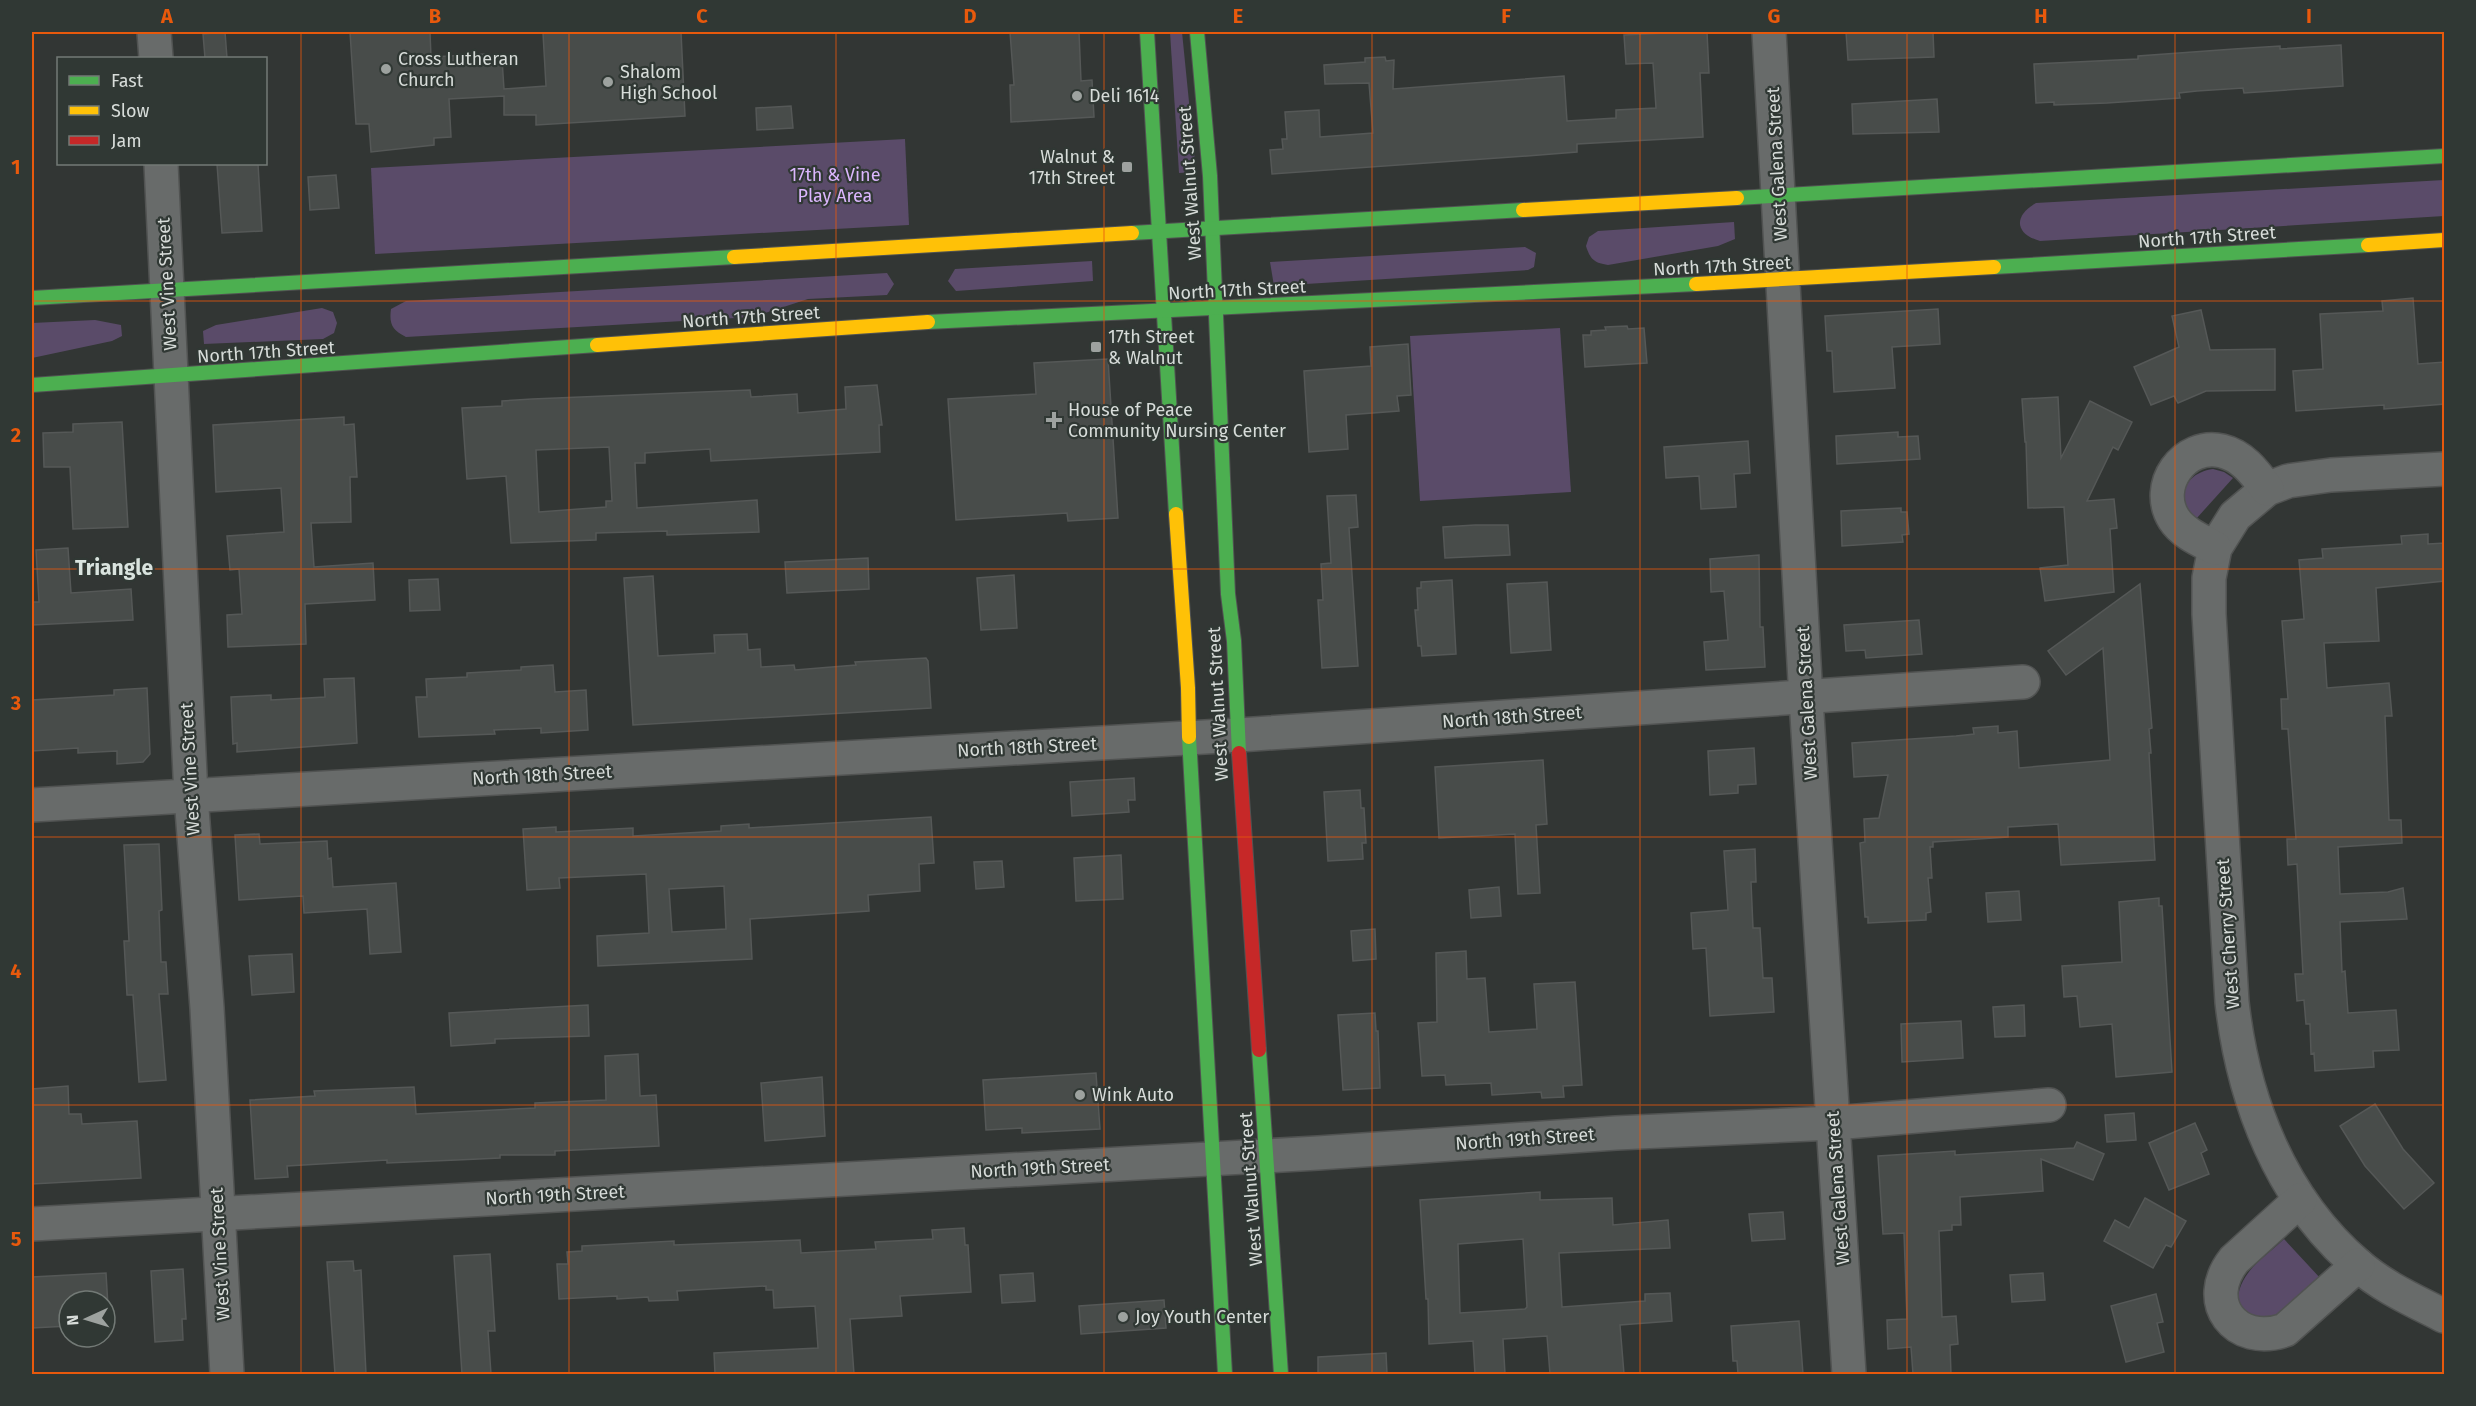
<svg xmlns="http://www.w3.org/2000/svg" width="2476" height="1406" viewBox="0 0 2476 1406" font-family="'Fira Sans',sans-serif">
  <style>
    .green { fill: #5a4b69 }
    .building { fill: #484c4a; stroke: #555857; stroke-width: 1.5; fill-rule: evenodd }
    .lines { fill: none; stroke-linecap: round; stroke-linejoin: round }
    .street-casing { stroke: #515352; stroke-width: 36 }
    .fast-casing { stroke: #515352; stroke-width: 16 }
    .slow-casing { stroke: #515352; stroke-width: 16 }
    .jam-casing { stroke: #515352; stroke-width: 16 }
    .street { stroke: #686b6a; stroke-width: 33 }
    .fast { stroke: #4caf50; stroke-width: 14 }
    .slow { stroke: #ffc107; stroke-width: 14 }
    .jam { stroke: #c62828; stroke-width: 14 }
    .grid { fill: none; stroke: #e8590c; stroke-width: 1.5; stroke-opacity: 0.55 }
    .poi-dot { fill: #9da29f; stroke: #303834; stroke-width: 2 }
    .labels { text-anchor: middle; dominant-baseline: central; stroke-width: 4.5; stroke-linejoin: round; paint-order: stroke }
    .poi-label { font-size: 18px; fill: #d7dcd9; stroke: #303834; text-anchor: start }
    .street-label { font-size: 18px; fill: #d7dcd9; stroke: #303834 }
    .park-label { font-size: 18px; fill: #dbb6fd; stroke: #303834 }
    .quarter-label { font-size: 21px; font-weight: bold; fill: #d9e3de; stroke: #303834 }
    .neatline { fill: none; stroke: #e8590c; stroke-width: 2 }
    .grid-label { font-size: 20px; text-anchor: middle; font-weight: bold; fill: #e8590c }
  </style>
  <rect width="100%" height="100%" fill="#323634"/>
  <g class="green">
    <path d="M1170,32h12l14,140 -17,1z"/>
    <path d="M905,139l4,86 -534,29 -4,-86z"/>
    <path d="M2444,180v36l-404,25c-25,-7 -27,-25 -4,-38z"/>
    <path d="M1734,222l1,17 -17,7 -110,19c-14,-2 -18,-6 -22,-19l3,-9 9,-6z"/>
    <path d="M1525,247l11,6 -2,14 -6,3 -254,16 -4,-24z"/>
    <path d="M1092,261l1,20 -137,10 -8,-10 7,-12z"/>
    <path d="M887,273l7,11 -7,11 -79,4 -55,18 -347,20c-14,-7 -17,-13 -15,-28l15,-8z"/>
    <path d="M322,308l11,4 4,11 -3,10 -11,6 -119,5 -1,-13 13,-6z"/>
    <path d="M95,320l26,5 1,11 -10,5 -80,17v-35z"/>
    <path d="M1560,328l11,164 -151,9 -10,-165z"/>
    <path d="M2213,469l11,3 9,6 -37,41c-22,-20 -12,-46 17,-50z"/>
    <path d="M2284,1239l37,40 -38,38 -27,5 -19,-18c2,-33 25,-44 47,-65z"/>
  </g>
  <g class="building">
    <path d="M225,32l2,26h-22l-2,-24z"/>
    <path d="M350,32h80l1,25 54,-3v6l17,-1 2,30 42,-3 -3,-53 138,-1 4,84 -149,9v-10h-32v-19l-55,3 2,38 -17,1v7l-63,7 -2,-28h-13z"/>
    <path d="M1010,32h69l2,49 11,-1 2,37 -83,5 -1,-37h4z"/>
    <path d="M1688,32h19l2,41h-9l3,64 -126,7v8l-50,4 -255,18 -2,-24 13,-1 -1,-10h5l-2,-27 34,-2 1,27 53,-4 -4,-50 -44,1 -1,-19 41,-3v-4l20,-1 1,4 8,-1 -1,29 171,-13 3,45 49,-3v-8l40,-2 -3,-45 -27,1 -2,-29z"/>
    <path d="M1846,32h87l1,25 -86,3z"/>
    <path d="M2341,45l2,41 -99,7 -1,-5 -46,3 -18,2 1,5 -73,5 -53,2v-3l-18,1 -2,-39 104,-5v-3l96,-7 46,-3v3z"/>
    <path d="M1937,99l2,33 -86,2 -1,-30z"/>
    <path d="M791,106l2,22 -36,2 -1,-22z"/>
    <path d="M217,164h41l4,67 -40,2z"/>
    <path d="M336,175l3,33 -29,2 -2,-33z"/>
    <path d="M2413,298l5,66 27,-2v42l-61,5v-4l-88,6 -3,-40 30,-2 -3,-55 63,-3 -1,-10z"/>
    <path d="M1938,309l2,35 -48,3 3,41 -61,4 -2,-41h-5l-2,-35z"/>
    <path d="M2201,310l9,40 65,-1v41l-69,1 -28,12 -4,-7 -23,9 -17,-38 45,-20 -7,-31z"/>
    <path d="M1627,326l1,3 16,-1 3,35 -62,4 -2,-32h8v-4l15,-1 -1,-3z"/>
    <path d="M1408,344l3,51 -14,1 2,15 -53,4 2,34 -39,3 -5,-81 67,-5 -1,-19z"/>
    <path d="M1108,359l10,159 -50,3 -1,-8 -111,7 -8,-121 88,-5 -2,-31z"/>
    <path d="M877,385l5,40h-3l1,27 -169,9 -1,-12 -65,4v10h-10l2,45 120,-8 2,32 -92,3v-4l-71,2v7l-85,3 -5,-67 -39,3 -5,-71 40,-2v-5l30,-2 218,-9 1,7 46,-3 1,19 48,-4 -1,-22zM609,447l3,54h-6v6l-67,5 -3,-62z"/>
    <path d="M2058,397l3,61 29,-57 42,21 -14,28 -5,-3 -26,54 27,-2 3,29 -7,1 4,63 -69,9 -5,-33 28,-3 -4,-58 -36,1 -2,-66h-1l-3,-43z"/>
    <path d="M344,417v8l10,-1 3,53h-7l1,45 -40,1 3,44 59,-4 2,37 -70,4 1,40 -78,3 -1,-32 15,-1 -3,-45 -9,1 -3,-34 57,-4 -3,-44 -65,4 -3,-67z"/>
    <path d="M122,422l6,105 -55,2 -3,-62h-26l-1,-34 30,-1v-8z"/>
    <path d="M1898,432v5l20,-1 2,23 -83,5 -1,-28z"/>
    <path d="M1748,441l2,32 -16,1 2,33 -35,2 -2,-33 -33,2 -2,-31z"/>
    <path d="M1356,495l2,32 -9,1 9,138 -36,2 -4,-68h5l-2,-36 10,-1 -4,-67z"/>
    <path d="M1901,508v4h6l2,22 -7,1 1,7 -61,4 -1,-35z"/>
    <path d="M1475,525h33l2,30 -65,3 -2,-31z"/>
    <path d="M2428,534v10l17,-1v38l-69,7 3,53 -55,2 3,45 62,-5 3,33h-7l4,104h12l1,23 -64,4 2,47 48,-2 15,-4 4,31 -67,3 2,50 3,-1 3,42 48,-3 3,40 -26,1 1,16 -59,4 -1,-18 -3,1 -1,-30h-4l-2,-24 -7,1 -2,-27h8l-6,-110 -9,1 -1,-26h9l-8,-110h-6l-1,-30h7l-6,-78 22,-2 -5,-59 24,-2 -1,-9 80,-5 -1,-8z"/>
    <path d="M68,548l3,45 60,-4 2,31 -101,5v-23h7l-3,-52z"/>
    <path d="M1759,555l1,72h3l2,40 -59,3 -2,-28 24,-2 -4,-49 -13,1 -1,-33z"/>
    <path d="M868,558l1,31 -82,4 -2,-31z"/>
    <path d="M1014,575l3,53 -36,2 -4,-52z"/>
    <path d="M653,576l5,80 57,-3 -1,-18 33,-1 1,16 12,-1 1,18 33,-2 1,5 61,-5 -1,-3 71,-4 2,3 3,47 -298,17 -9,-147z"/>
    <path d="M438,579l2,31 -30,1 -1,-31z"/>
    <path d="M1452,580l4,74 -34,2 -1,-10h-3l-3,-36h3l-1,-22h4v-6z"/>
    <path d="M1547,582l4,68 -40,3 -4,-69z"/>
    <path d="M2140,584l12,144 -3,1 2,24h-2l6,107 -94,5 -3,-41 -50,3v10l-75,5v5h-3l2,31h-4l3,34 -5,1v7l-58,3v-6h-3l-5,-74 5,-1 -1,-23 15,-1 9,-43 -34,2 -2,-34 104,-7 18,-2 -1,-6 25,-2v7l19,-2 2,37 91,-8 -7,-112 -37,27 -18,-24z"/>
    <path d="M1919,620l3,34 -56,4 -1,-8 -19,1 -2,-26z"/>
    <path d="M553,665l2,27 31,-2 2,40 -47,3v-5l-47,2 1,4 -76,3 -3,-40h11l-1,-18 41,-2v-4l54,-3v-3z"/>
    <path d="M354,678l3,65 -120,9v-9l-4,1 -2,-47 40,-2v5l54,-3 -1,-18z"/>
    <path d="M147,688l3,66 -7,8 -26,2v-13l-39,2v-5l-46,3v-51l82,-5v-5z"/>
    <path d="M1754,748l2,36 -18,1v8l-28,2 -2,-44z"/>
    <path d="M1543,760l4,64 -11,1 4,68 -22,1 -3,-60 -76,4 -4,-71z"/>
    <path d="M1134,778l1,22h-7l1,12 -57,4 -2,-34z"/>
    <path d="M1360,790l1,18h3l2,35h-4l1,16 -35,2 -4,-69z"/>
    <path d="M931,817l3,46 -15,1 1,27 -52,4 1,16 -119,8 2,40 -154,7 -1,-30 52,-3 -3,-59 -87,4 1,10 -33,2 -4,-61 33,-2v5l77,-4v8l88,-5v-5l28,-2v4zM724,886l2,43 -54,3 -3,-43z"/>
    <path d="M259,834l1,10 67,-3 1,18 3,-1 2,29 63,-4 5,69 -31,2 -3,-45 -63,4 -1,-17 -64,4 -4,-65z"/>
    <path d="M159,844l3,66 -3,1 2,51h5l2,32h-9l7,86 -27,2 -6,-87h-6l-3,-54h5l-5,-96z"/>
    <path d="M1755,849l1,33h-5l2,46h7l3,50h9l2,34 -64,4 -4,-68 -13,1 -2,-36 37,-3 -4,-59z"/>
    <path d="M1121,855l2,44 -47,2 -2,-43z"/>
    <path d="M1002,861l2,26 -28,2 -2,-27z"/>
    <path d="M1499,887l2,29 -30,2 -2,-28z"/>
    <path d="M2019,891l2,29 -33,2 -2,-29z"/>
    <path d="M2159,898v8h3l10,166 -56,5 -4,-53 -32,3 -3,-31 -13,1 -2,-31 60,-4 -3,-60z"/>
    <path d="M1375,929l1,30 -23,2 -2,-30z"/>
    <path d="M1466,951l1,28 18,-1 4,54 48,-3 -3,-45 41,-2 7,103 -19,1 1,11 -22,1 -1,-6 -49,3 -1,-12 -45,2 -1,-10 -23,1 -4,-53 19,-1 -1,-69z"/>
    <path d="M292,954l2,38 -42,3 -3,-39z"/>
    <path d="M588,1005l1,31 -94,3v4l-44,3 -2,-33z"/>
    <path d="M2024,1005l1,31 -30,1 -2,-30z"/>
    <path d="M1375,1013l1,18h2l2,57 -37,2 -5,-75z"/>
    <path d="M1961,1021l2,37 -61,4 -1,-38z"/>
    <path d="M638,1054l2,42 16,-1 3,51 -104,5v4h-55v3l-43,2 -70,3v-3l-100,6 1,11 -33,2 -5,-79 65,-4 -1,-5 100,-4 2,27 119,-6v-5l71,-3 -1,-44z"/>
    <path d="M1096,1073l4,56 -78,4v-5l-36,2 -3,-50z"/>
    <path d="M822,1077l3,59 -60,5 -4,-58z"/>
    <path d="M68,1086l1,28h12l1,10 55,-3 4,57 -109,6v-95z"/>
    <path d="M2375,1104l28,45 31,34 -30,26 -39,-43 -25,-40z"/>
    <path d="M2134,1113l2,27 -29,2 -2,-27z"/>
    <path d="M2195,1123l12,27 -6,3 8,21 -40,16 -20,-47z"/>
    <path d="M2077,1142l27,12 -11,26 -52,-21 2,32 -83,6 1,28h-9v5l-13,1 3,86 14,-1 2,28 -8,1 1,29h-38l-2,-27 -23,2 -1,-29 20,-1 -3,-86 -21,1 -5,-78 77,-5v4l119,-7z"/>
    <path d="M1540,1192v8l72,-2 1,27 55,-5 2,28 -111,5 3,54 83,-6v-7l25,-1 2,28 -52,4 4,49h-74l-3,-38 -44,3 2,35h-30l-2,-33 -44,3 -1,-45h-2l-6,-99zM1523,1239l4,68 -2,2 -65,4 -2,-69z"/>
    <path d="M2145,1198l41,23 -15,26 -5,-2 -13,23 -49,-27 11,-21 14,8z"/>
    <path d="M1783,1212l2,27 -33,2 -3,-27z"/>
    <path d="M964,1228l1,17h3l3,47 -71,4 2,20 -52,3 4,55h-139l-1,-21 104,-5 -3,-42 -41,2 -1,-18h-7v-4l-89,5 1,9 -29,1 -1,-4 -31,2v-3l-58,3 -2,-35h11l-1,-12 15,-1v-5l92,-5v4l126,-5 1,13 75,-4 -1,-7 58,-3 -1,-9z"/>
    <path d="M490,1254l5,77h-7l3,43h-29l-8,-118z"/>
    <path d="M353,1261l1,10 7,-1 5,104h-31l-8,-112z"/>
    <path d="M183,1269l3,50h-4l1,21 -28,2 -4,-71z"/>
    <path d="M106,1273l3,50 -4,1v-23h-36v25l-37,2v-51z"/>
    <path d="M1033,1273l2,28 -33,2 -2,-28z"/>
    <path d="M2043,1273l2,27 -33,2 -2,-27z"/>
    <path d="M2156,1294l7,28 -6,1 7,29 -38,10 -15,-56z"/>
    <path d="M1164,1300l2,28 -85,6 -2,-28z"/>
    <path d="M1799,1321l4,53h-65l-1,-13h-4l-2,-35z"/>
    <path d="M1386,1353l1,21h-69v-17z"/>
  </g>
  <g class="lines">
    <defs>
      <g id="street">
        <path d="M154,32l2,26"/>
        <path d="M1769,32l37,667 43,675"/>
        <path d="M161,164l30,632 16,212 20,366"/>
        <path d="M2444,469l-113,6 -43,6 -21,8 -32,27 -20,32 -6,30v36l23,388c11,99 49,197 126,263 25,22 57,36 86,51"/>
        <path d="M2215,548c-15,-8 -32,-15 -41,-29 -21,-33 10,-77 48,-68 21,5 33,22 45,38"/>
        <path d="M32,805l1207,-70 784,-53"/>
        <path d="M2300,1200l-66,60c-33,42 1,87 51,70l73,-65"/>
        <path d="M32,1224l1286,-71 298,-20 218,-10 215,-18"/>
      </g>
      <g id="fast">
        <path d="M1147,32l29,482"/>
        <path d="M1197,32l13,144 18,418 6,47 5,112"/>
        <path d="M1737,198l707,-42"/>
        <path d="M1132,233l391,-23"/>
        <path d="M1994,267l374,-22"/>
        <path d="M32,298l702,-41"/>
        <path d="M928,322l768,-38"/>
        <path d="M32,385l565,-40"/>
        <path d="M1189,737l36,637"/>
        <path d="M1259,1050l22,324"/>
      </g>
      <g id="slow">
        <path d="M1523,210l214,-12"/>
        <path d="M2368,245l76,-5"/>
        <path d="M734,257l398,-24"/>
        <path d="M1696,284l298,-17"/>
        <path d="M597,345l331,-23"/>
        <path d="M1176,514l12,174 1,49"/>
      </g>
      <path id="jam" d="M1239,753l20,297"/>
    </defs>
    <use href="#street" class="street-casing"/>
    <use href="#fast" class="fast-casing"/>
    <use href="#slow" class="slow-casing"/>
    <use href="#jam" class="jam-casing"/>
    <use href="#street" class="street"/>
    <use href="#fast" class="fast"/>
    <use href="#slow" class="slow"/>
    <use href="#jam" class="jam"/>
  </g>
  <path class="grid" d="M301,32v1342M569,32v1342M836,32v1342M1104,32v1342M1372,32v1342M1640,32v1342M1907,32v1342M2175,32v1342M32,301h2412M32,569h2412M32,837h2412M32,1105h2412"/>
  <g class="poi-dot">
    <circle cx="386" cy="69" r="6"/>
    <circle cx="608" cy="82" r="6"/>
    <circle cx="1077" cy="96" r="6"/>
    <rect x="1121" y="161" width="12" height="12" rx="3"/>
    <rect x="1090" y="341" width="12" height="12" rx="3"/>
    <path d="M1051 411h6v6h6v6h-6v6h-6v-6h-6v-6h6z"/>
    <circle cx="1080" cy="1095" r="6"/>
    <circle cx="1123" cy="1317" r="6"/>
  </g>
  <g class="labels">
    <g class="poi-label">
      <text x="398" y="59">Cross Lutheran<tspan x="398" dy="21">Church</tspan></text>
      <text x="620" y="72">Shalom<tspan x="620" dy="21">High School</tspan></text>
      <text x="1089" y="96">Deli 1614</text>
      <text x="1115" y="157" text-anchor="end">Walnut &amp;<tspan x="1115" dy="21">17th Street</tspan></text>
      <text x="1108" y="337">17th Street<tspan x="1108" dy="21">&amp; Walnut</tspan></text>
      <text x="1068" y="410">House of Peace<tspan x="1068" dy="21">Community Nursing Center</tspan></text>
      <text x="1092" y="1095">Wink Auto</text>
      <text x="1135" y="1317">Joy Youth Center</text>
    </g>
    <g class="street-label">
      <text transform="translate(1777 164) rotate(-93)">West Galena Street</text>
      <text transform="translate(1190 183) rotate(-94)">West Walnut Street</text>
      <text transform="translate(2207 237) rotate(-4)">North 17th Street</text>
      <text transform="translate(1722 266) rotate(-3)">North 17th Street</text>
      <text transform="translate(167 284) rotate(-93)">West Vine Street</text>
      <text transform="translate(1237 290) rotate(-3)">North 17th Street</text>
      <text transform="translate(751 317) rotate(-4)">North 17th Street</text>
      <text transform="translate(266 352) rotate(-4)">North 17th Street</text>
      <text transform="translate(1807 703) rotate(-93)">West Galena Street</text>
      <text transform="translate(1218 704) rotate(-93)">West Walnut Street</text>
      <text transform="translate(1512 717) rotate(-4)">North 18th Street</text>
      <text transform="translate(1027 747) rotate(-3)">North 18th Street</text>
      <text transform="translate(190 769) rotate(-93)">West Vine Street</text>
      <text transform="translate(542 775) rotate(-3)">North 18th Street</text>
      <text transform="translate(2228 934) rotate(-94)">West Cherry Street</text>
      <text transform="translate(1525 1139) rotate(-4)">North 19th Street</text>
      <text transform="translate(1040 1168) rotate(-3)">North 19th Street</text>
      <text transform="translate(1838 1188) rotate(-94)">West Galena Street</text>
      <text transform="translate(1251 1189) rotate(-94)">West Walnut Street</text>
      <text transform="translate(555 1195) rotate(-3)">North 19th Street</text>
      <text transform="translate(220 1254) rotate(-93)">West Vine Street</text>
    </g>
    <g class="park-label">
      <text x="835" y="175">17th &amp; Vine<tspan x="835" dy="21">Play Area</tspan></text>
    </g>
    <g class="quarter-label">
      <text x="114" y="568">Triangle</text>
    </g>
  </g>
  <rect width="2476" height="1406" fill="none" stroke="#303834" stroke-width="66"/>
  <rect x="57" y="57" width="210" height="108" fill="#303834" stroke="#737a76" stroke-width="1.5"/>
  <rect x="69" y="76" width="30" height="9" fill="#4caf50" stroke="#737a76" stroke-width="1.5"/>
  <text x="111" y="87" font-size="18" fill="#d7dcd9">Fast</text>
  <rect x="69" y="106" width="30" height="9" fill="#ffc107" stroke="#737a76" stroke-width="1.5"/>
  <text x="111" y="117" font-size="18" fill="#d7dcd9">Slow</text>
  <rect x="69" y="136" width="30" height="9" fill="#c62828" stroke="#737a76" stroke-width="1.5"/>
  <text x="111" y="147" font-size="18" fill="#d7dcd9">Jam</text>
  <g transform="translate(87 1319) rotate(266)"><circle r="28" fill="#303834" stroke="#737a76" stroke-width="1.5"/>
  <path d="M0-4.5L10 22L0 15L-10 22Z" fill="#9da29f"/>
  <text y="-9" font-size="16" font-weight="bold" text-anchor="middle" fill="#d7dcd9">N</text>
  </g>
  <rect x="33" y="33" width="2410" height="1340" class="neatline"/>
  <g class="grid-label">
    <text x="167" y="23">A</text>
    <text x="435" y="23">B</text>
    <text x="702" y="23">C</text>
    <text x="970" y="23">D</text>
    <text x="1238" y="23">E</text>
    <text x="1506" y="23">F</text>
    <text x="1774" y="23">G</text>
    <text x="2041" y="23">H</text>
    <text x="2309" y="23">I</text>
    <text x="16" y="174">1</text>
    <text x="16" y="442">2</text>
    <text x="16" y="710">3</text>
    <text x="16" y="978">4</text>
    <text x="16" y="1246">5</text>
  </g>
</svg>
